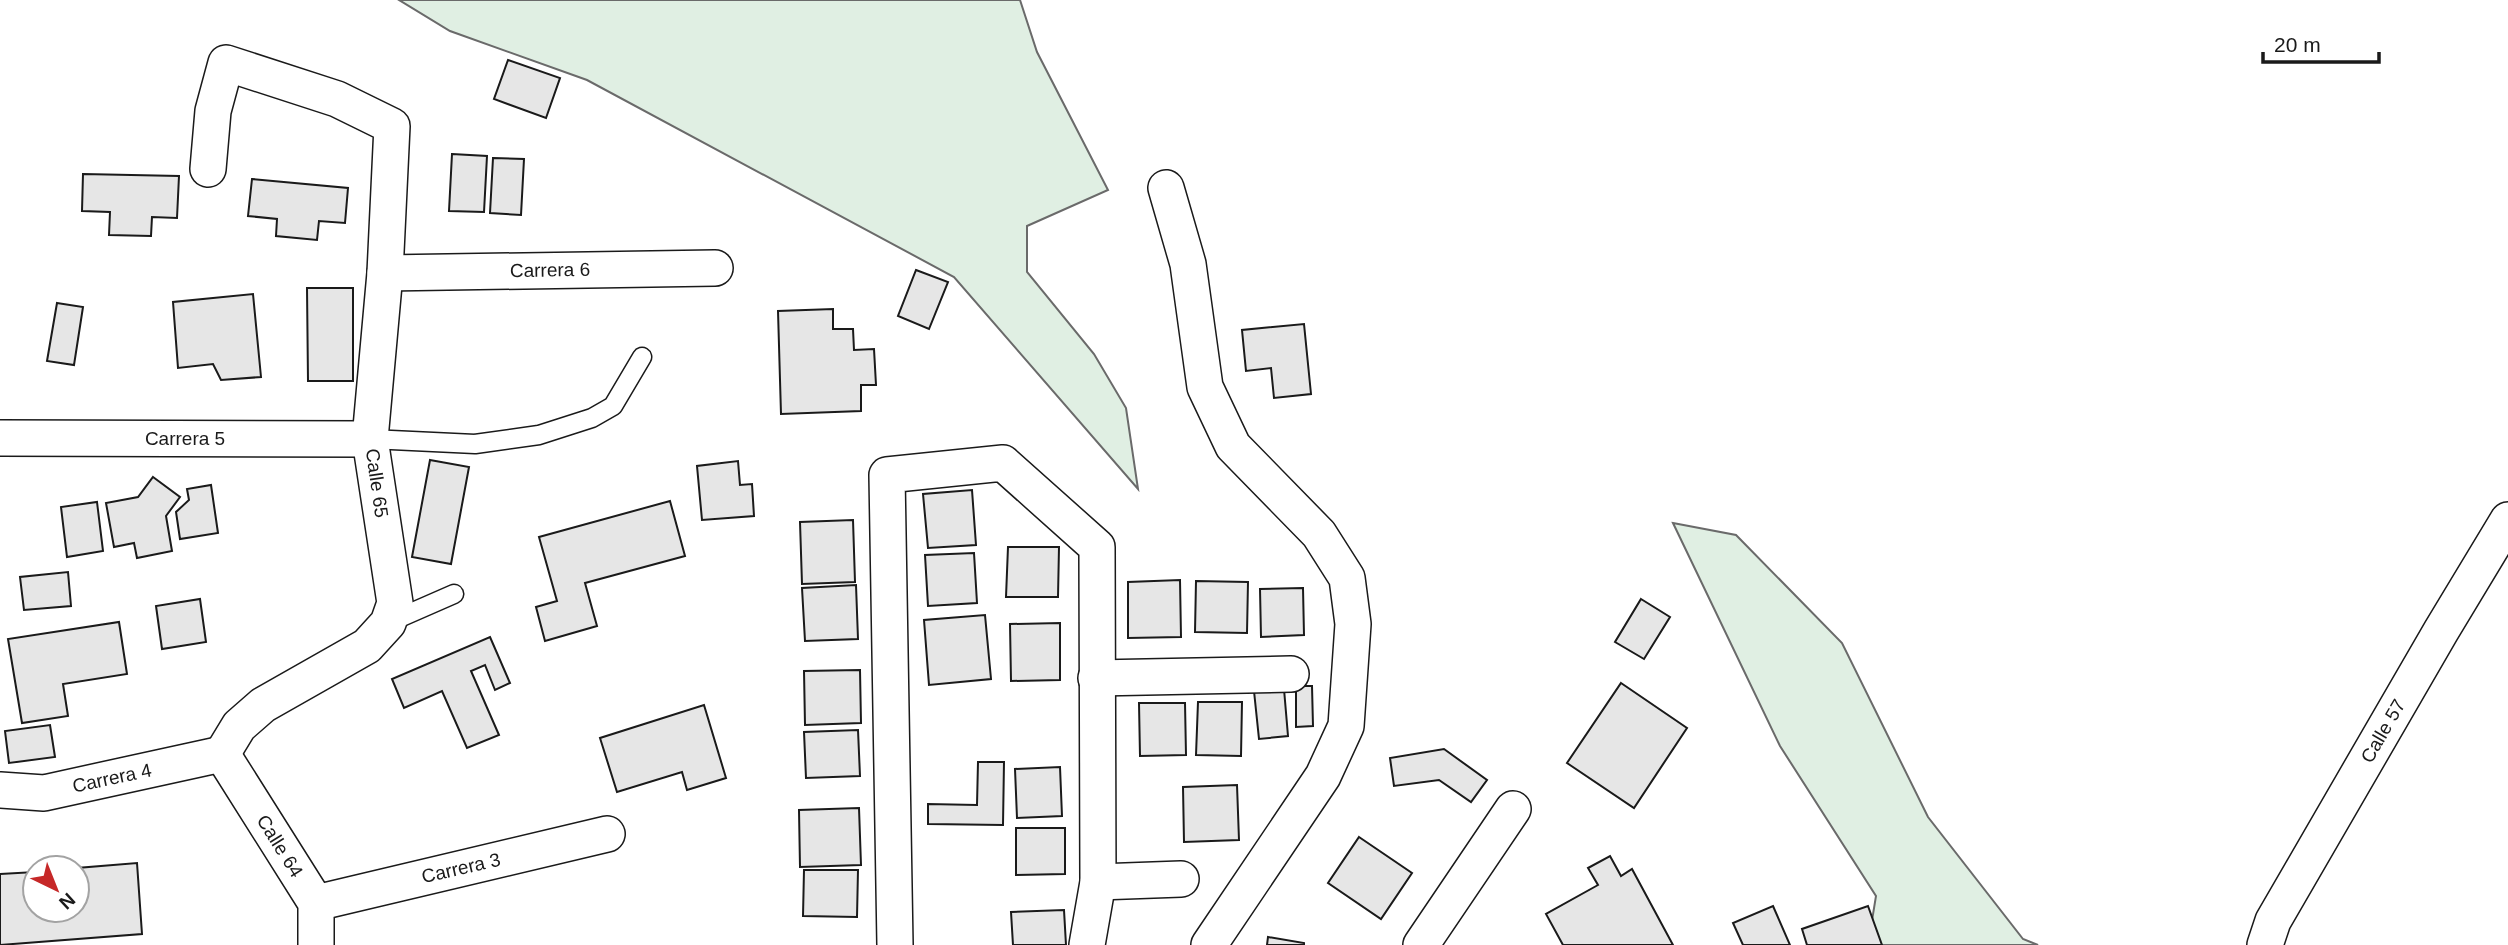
<svg xmlns="http://www.w3.org/2000/svg" width="2508" height="945" viewBox="0 0 2508 945" font-family="Helvetica,sans-serif">
  <style>
    .green { fill: #e0efe3; stroke: #6a6a6a; stroke-width: 2 }
    .building { fill: #e6e6e6; stroke: #1a1a1a; stroke-width: 2 }
    .lines { fill: none; stroke-linecap: round; stroke-linejoin: round }
    .service-casing { stroke: #1a1a1a; stroke-width: 21 }
    .minor-casing { stroke: #1a1a1a; stroke-width: 38 }
    .service { stroke: #fff; stroke-width: 18 }
    .minor { stroke: #fff; stroke-width: 35 }
    .labels { text-anchor: middle; dominant-baseline: central; stroke-width: 5; stroke-linejoin: round; paint-order: stroke }
    .street-label { font-size: 19px; fill: #1a1a1a; stroke: #fff }
  </style>
  <rect width="100%" height="100%" fill="#fff"/>
  <g class="green">
    <path d="M399,0h621l17,52 71,138 -81,36v46l67,82 32,54 12,81 -184,-212 -367,-197 -137,-49z"/>
    <path d="M1673,523l63,12 106,108 86,174 95,122 15,6h-170l8,-49 -96,-150z"/>
  </g>
  <g class="building">
    <path d="M508,60l52,18 -14,40 -52,-19z"/>
    <path d="M452,154l35,2 -3,56 -35,-1z"/>
    <path d="M493,158l31,1 -3,56 -31,-2z"/>
    <path d="M83,174l96,2 -2,42 -25,-1 -1,19 -42,-1 1,-23 -28,-1z"/>
    <path d="M252,179l96,9 -3,35 -26,-2 -2,19 -41,-4 1,-17 -29,-3z"/>
    <path d="M916,270l32,12 -19,47 -31,-13z"/>
    <path d="M307,288h46v93h-45z"/>
    <path d="M253,294l8,83 -40,3 -8,-16 -35,4 -5,-66z"/>
    <path d="M57,303l26,4 -9,58 -27,-4z"/>
    <path d="M833,309v20h20l1,21 20,-1 2,36h-15v26l-80,3 -3,-103z"/>
    <path d="M1304,324l7,70 -37,4 -3,-30 -25,3 -4,-41z"/>
    <path d="M430,460l39,7 -18,97 -39,-7z"/>
    <path d="M738,461l2,24 12,-1 2,32 -52,4 -5,-54z"/>
    <path d="M153,477l27,20 -14,19 6,35 -35,7 -3,-15 -20,4 -8,-44 32,-6z"/>
    <path d="M211,485l7,48 -38,6 -4,-27 13,-12 -2,-11z"/>
    <path d="M972,490l4,55 -48,3 -5,-54z"/>
    <path d="M670,501l15,55 -100,27 12,43 -52,15 -9,-34 21,-6 -18,-64z"/>
    <path d="M97,502l6,49 -36,6 -6,-50z"/>
    <path d="M853,520l2,62 -53,2 -2,-62z"/>
    <path d="M1008,547h51l-1,50h-52z"/>
    <path d="M974,553l3,50 -49,3 -3,-51z"/>
    <path d="M68,572l3,34 -47,4 -4,-33z"/>
    <path d="M1180,580l1,57 -53,1v-56z"/>
    <path d="M1196,581l52,1 -1,51 -52,-1z"/>
    <path d="M856,585l2,54 -53,2 -3,-53z"/>
    <path d="M1303,588l1,47 -43,2 -1,-48z"/>
    <path d="M200,599l6,43 -44,7 -6,-43z"/>
    <path d="M1641,599l29,18 -26,42 -29,-17z"/>
    <path d="M985,615l6,64 -62,6 -5,-65z"/>
    <path d="M119,622l8,52 -64,10 5,32 -46,7 -14,-84z"/>
    <path d="M1060,623v57l-49,1 -1,-57z"/>
    <path d="M490,637l20,46 -15,7 -10,-25 -14,6 28,64 -32,13 -25,-57 -38,17 -12,-29z"/>
    <path d="M860,670l1,53 -56,2 -1,-54z"/>
    <path d="M1621,683l66,45 -53,80 -67,-45z"/>
    <path d="M1296,686h16l1,40 -17,1z"/>
    <path d="M1284,689l4,47 -29,3 -5,-48z"/>
    <path d="M1198,702h44l-1,54 -45,-1z"/>
    <path d="M1139,703h46l1,52 -46,1z"/>
    <path d="M704,705l22,73 -39,12 -5,-18 -65,20 -17,-54z"/>
    <path d="M50,725l5,32 -46,6 -4,-32z"/>
    <path d="M858,730l2,46 -54,2 -2,-46z"/>
    <path d="M1444,749l43,31 -16,22 -32,-22 -45,6 -4,-28z"/>
    <path d="M978,762h26l-1,63 -75,-1v-20l49,1z"/>
    <path d="M1060,767l2,49 -45,2 -2,-49z"/>
    <path d="M1237,785l2,55 -55,2 -1,-55z"/>
    <path d="M859,808l2,57 -61,2 -1,-57z"/>
    <path d="M1016,828h49v46l-49,1z"/>
    <path d="M1359,837l53,36 -31,46 -53,-36z"/>
    <path d="M1610,856l11,20 11,-7 41,76h-110l-17,-31 52,-29 -10,-17z"/>
    <path d="M137,863l5,71 -142,11v-71l35,-2v38h42v-42z"/>
    <path d="M804,870h54l-1,47 -54,-1z"/>
    <path d="M1773,906l17,39h-47l-10,-22z"/>
    <path d="M1868,906l14,39h-75l-5,-16z"/>
    <path d="M1064,910l2,35h-53l-2,-33z"/>
    <path d="M1268,937l36,6v2h-37z"/>
  </g>
  <g class="lines">
    <defs>
      <g id="service">
        <path d="M370,439l105,5 64,-9 53,-17 21,-12 29,-49"/>
        <path d="M390,622l64,-28"/>
      </g>
      <g id="minor">
        <path d="M208,169l5,-58 13,-48 111,36 55,27 -7,147 -15,166 25,164 -7,20 -21,23 -104,59 -24,21 -17,28"/>
        <path d="M1166,188l22,76 17,123 28,59 86,88 28,44 6,46 -7,102 -23,50 -114,169"/>
        <path d="M385,273l330,-5"/>
        <path d="M0,438l370,1"/>
        <path d="M1096,678l195,-4"/>
        <path d="M222,754l94,149v42"/>
        <path d="M0,790l44,3 178,-39"/>
        <path d="M1098,882l83,-3"/>
        <path d="M316,903l291,-69"/>
        <path d="M895,945l-8,-470 116,-12 94,84 1,335 -11,63"/>
        <path d="M1421,945l92,-136"/>
        <path d="M2265,945l8,-24 168,-290 67,-111"/>
      </g>
    </defs>
    <use href="#service" class="service-casing"/>
    <use href="#minor" class="minor-casing"/>
    <use href="#service" class="service"/>
    <use href="#minor" class="minor"/>
  </g>
  <g class="labels">
    <g class="street-label">
      <text transform="translate(550 270) rotate(-1)">Carrera 6</text>
      <text x="185" y="438">Carrera 5</text>
      <text transform="translate(377 483) rotate(82)">Calle 65</text>
      <text transform="translate(2383 731) rotate(-60)">Calle 57</text>
      <text transform="translate(112 778) rotate(-12)">Carrera 4</text>
      <text transform="translate(280 846) rotate(58)">Calle 64</text>
      <text transform="translate(461 868) rotate(-13)">Carrera 3</text>
    </g>
  </g>
  <g transform="translate(56 889) rotate(137)"><circle r="33" fill="#ffffff" stroke="#a3a3a3" stroke-width="2"/>
  <path d="M0-5L12 26L0 18L-12 26Z" fill="#c62828"/>
  <text y="-10" font-size="19" font-weight="bold" text-anchor="middle" fill="#1a1a1a">N</text>
  </g>
  <path d="M2263 52v10h116v-10" fill="none" stroke="#1a1a1a" stroke-width="3.5"/>
  <text x="2274" y="52" font-size="21" fill="#1a1a1a" stroke="#ffffff" stroke-width="5" paint-order="stroke">20 m</text>
</svg>
